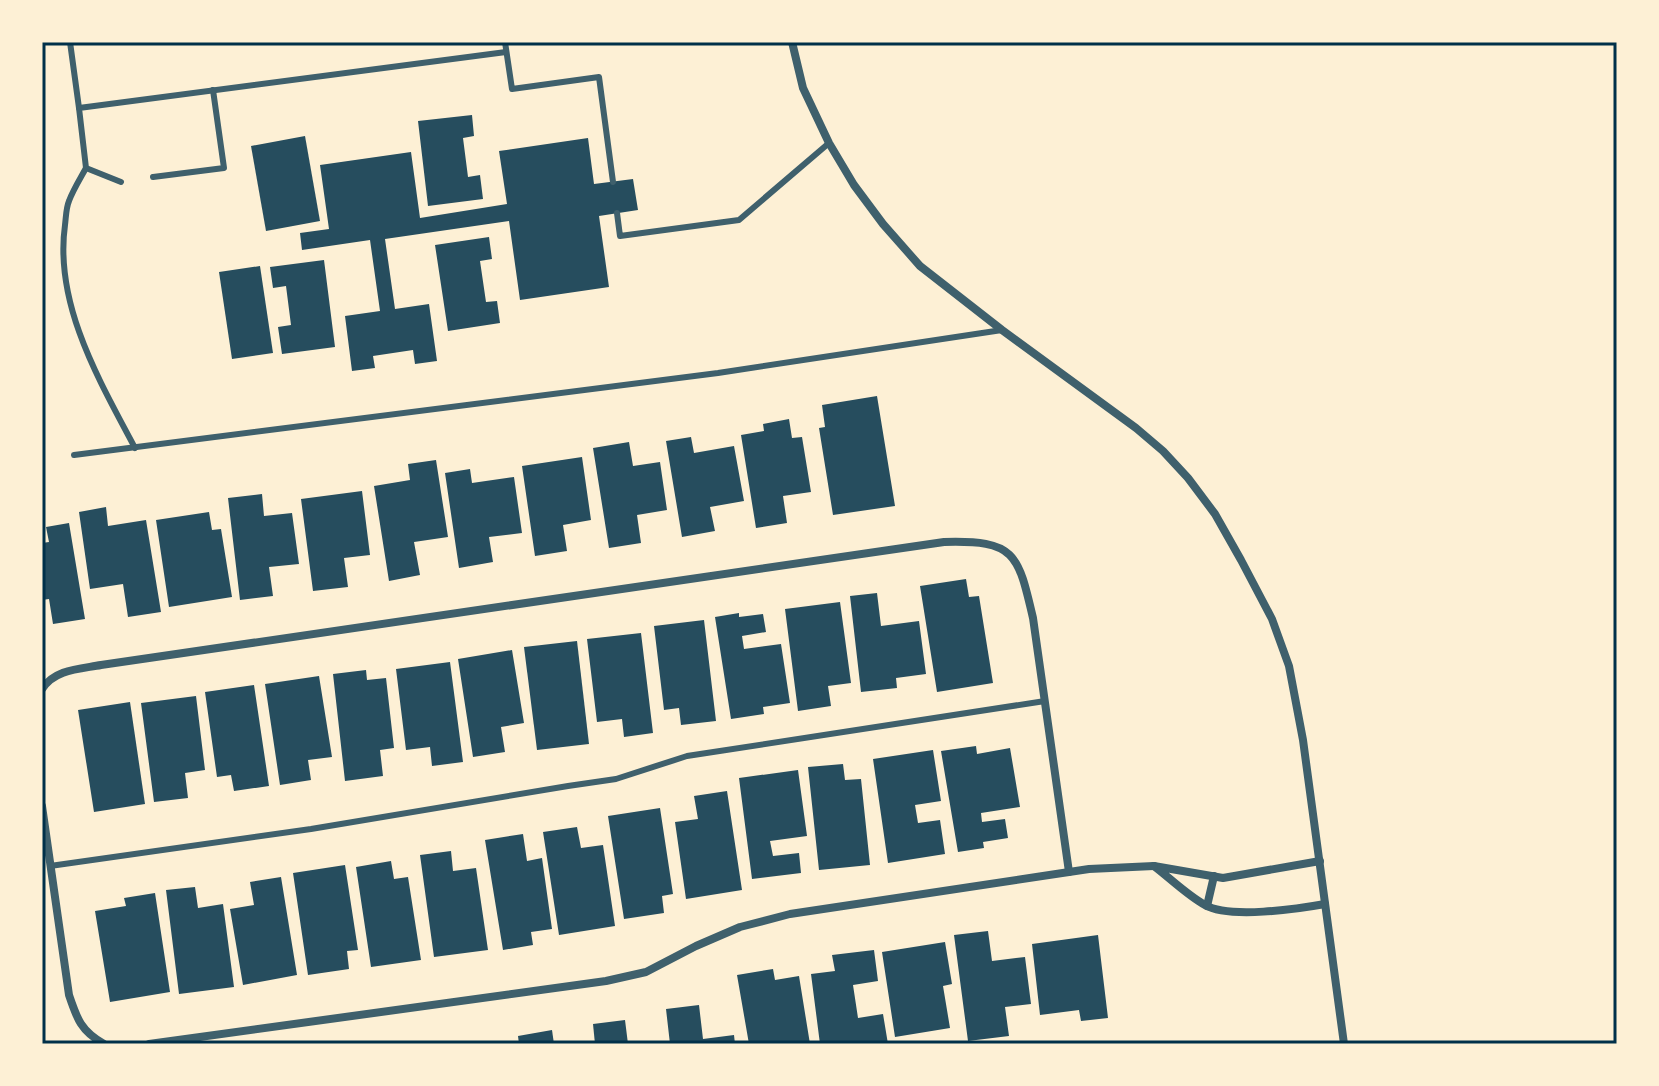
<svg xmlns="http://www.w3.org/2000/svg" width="1659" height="1086" viewBox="0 0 1659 1086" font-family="Mulish,sans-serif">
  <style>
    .building { fill: #264d5e }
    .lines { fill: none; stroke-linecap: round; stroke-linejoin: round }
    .service { stroke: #3f606c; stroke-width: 6 }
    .minor { stroke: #3f606c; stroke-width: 8 }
    .neatline { fill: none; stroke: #003049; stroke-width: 3 }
  </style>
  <rect width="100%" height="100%" fill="#fdf0d5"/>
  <g class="building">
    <path d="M472,115l2,21 -11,2 5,39 12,-2 3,24 -55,7 -10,-85z"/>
    <path d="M305,136l15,85 -54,10 -15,-85z"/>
    <path d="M588,138l6,46 39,-5 5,31 -39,6 10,71 -89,13 -11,-79 -124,18 10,70 34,-5 8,57 -22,3 -2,-14 -40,6 2,12 -23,3 -7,-55 35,-5 -10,-71 -68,10 -2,-17 29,-4 -9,-64 91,-13 9,66 87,-14 -8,-53z"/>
    <path d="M489,237l3,22 -12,2 6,41 11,-1 3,22 -52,8 -13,-86z"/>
    <path d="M324,260l11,87 -53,7 -4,-27 13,-2 -5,-39 -13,2 -3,-21z"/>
    <path d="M260,266l13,87 -41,6 -13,-87z"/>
    <path d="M877,396l18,110 -62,9 -14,-87 6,-1 -3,-22z"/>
    <path d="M789,419l3,19 10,-1 9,55 -28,4 4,27 -31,5 -15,-93 23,-4 -1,-7z"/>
    <path d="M691,437l3,16 40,-7 10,55 -34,6 5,24 -33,6 -16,-96z"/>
    <path d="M629,442l4,24 27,-4 7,48 -30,5 4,28 -32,5 -16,-100z"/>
    <path d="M582,457l9,63 -28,5 4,26 -32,5 -13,-90z"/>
    <path d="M436,460l12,77 -34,5 6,33 -31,6 -15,-95 36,-6 -2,-16z"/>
    <path d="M470,469l2,14 42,-6 8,56 -33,4 4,25 -34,6 -14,-95z"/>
    <path d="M362,491l8,64 -26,3 4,29 -35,4 -12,-92z"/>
    <path d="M262,494l2,22 28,-3 7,51 -30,3 4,29 -33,4 -12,-102z"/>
    <path d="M106,507l2,19 38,-6 15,92 -33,5 -5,-33 -33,5 -11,-77z"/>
    <path d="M209,512l3,18 9,-1 11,68 -63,10 -13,-87z"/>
    <path d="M69,523l16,96 -32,5 -4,-25 -7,1v-57l7,-1 -3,-15z"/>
    <path d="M966,579l3,18 10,-1 14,87 -56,9 -17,-106z"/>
    <path d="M877,593l4,33 38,-5 7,53 -30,4 1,10 -36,4 -11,-96z"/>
    <path d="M840,602l11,81 -23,3 3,20 -33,5 -13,-102z"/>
    <path d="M739,613v4l24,-3 3,18 -24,4 2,13 37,-5 9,59 -27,4 1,7 -33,5 -16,-102z"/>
    <path d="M704,620l12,101 -35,4 -2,-17 -15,2 -10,-84z"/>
    <path d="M641,633l12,100 -29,4 -2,-18 -25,3 -10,-83z"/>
    <path d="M577,641l12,103 -52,6 -13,-103z"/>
    <path d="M512,650l12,73 -23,4 4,25 -32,5 -15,-98z"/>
    <path d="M450,662l13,100 -31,4 -2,-19 -24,3 -10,-81z"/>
    <path d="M366,670l1,10 19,-2 8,70 -14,2 3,26 -38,5 -12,-107z"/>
    <path d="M319,676l13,81 -24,3 3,20 -31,5 -15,-101z"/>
    <path d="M254,685l15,101 -35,5 -3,-16 -14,2 -12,-85z"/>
    <path d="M196,696l9,74 -20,3 3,25 -34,4 -13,-99z"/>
    <path d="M130,702l15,102 -51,8 -16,-102z"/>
    <path d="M976,746l1,8 33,-6 10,59 -39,6 1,9 23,-3 3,19 -25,4 1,6 -26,4 -17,-101z"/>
    <path d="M933,750l8,51 -26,4 3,18 22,-3 5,34 -57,9 -15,-104z"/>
    <path d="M843,764l2,16 16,-1 9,86 -51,5 -11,-103z"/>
    <path d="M798,770l9,66 -37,5 3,15 26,-3 2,20 -49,6 -13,-101z"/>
    <path d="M727,791l15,99 -56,9 -11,-77 23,-3 -4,-23z"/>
    <path d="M660,808l13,86 -11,2 2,17 -40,6 -16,-103z"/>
    <path d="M577,827l4,21 22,-3 12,81 -56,9 -16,-103z"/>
    <path d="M523,834l4,27 15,-3 10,71 -21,3 2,13 -30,5 -18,-110z"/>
    <path d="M451,851l2,20 23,-3 12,82 -54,7 -14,-102z"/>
    <path d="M391,861l3,18 14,-2 13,83 -50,7 -15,-100z"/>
    <path d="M345,865l13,85 -11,1 2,18 -41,6 -15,-102z"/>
    <path d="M281,877l16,98 -54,10 -13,-76 24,-4 -4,-23z"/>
    <path d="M195,887l3,21 25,-4 11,83 -55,7 -13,-104z"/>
    <path d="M155,893l15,99 -60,10 -15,-91 31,-5 -2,-8z"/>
    <path d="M988,931l4,30 33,-4 6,47 -26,3 4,29 -41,5 -14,-106z"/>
    <path d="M1098,935l10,83 -27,3 -2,-11 -39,5 -8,-71z"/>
    <path d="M945,942l7,42 -9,2 7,42 -55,9 -13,-85z"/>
    <path d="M874,950l4,31 -25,4 5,33 25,-4 5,30h-68l-9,-70 24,-3 -3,-16z"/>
    <path d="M773,969l2,11 24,-4 11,68h-61l-12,-69z"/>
    <path d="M699,1005l4,34 31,-4 1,9h-65l-4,-35z"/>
    <path d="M625,1020l3,24h-33l-2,-20z"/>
    <path d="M552,1030l2,14h-35l-1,-8z"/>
  </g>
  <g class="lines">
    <g class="service">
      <path d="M70,42l9,66"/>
      <path d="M505,42l7,47 87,-12 14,105"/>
      <path d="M86,168c-6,11 -13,22 -17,33 -3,7 -3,16 -4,24 -11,79 34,155 70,223"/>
      <path d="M153,177l71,-9 -11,-78"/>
      <path d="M121,182l-35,-14 -7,-60 427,-56"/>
      <path d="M617,213l3,23 119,-16 90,-77"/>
      <path d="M74,455l644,-82 284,-43"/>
      <path d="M50,866l261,-37 257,-43 48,-7 71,-23 358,-55"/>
    </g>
    <g class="minor">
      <path d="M792,42l11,46 26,55 25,42 29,39 37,42 82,64 134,98 27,23 25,27 27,36 26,46 31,59 17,47 14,74 41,304"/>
      <path d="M42,689c13,-20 38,-20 59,-24l843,-123c71,-2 74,11 89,76l36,254"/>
      <path d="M42,806l27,189c8,24 12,36 35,49"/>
      <path d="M1320,861l-97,17 -69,-12c17,13 33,29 51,39 24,14 92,4 120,-1"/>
      <path d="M1207,906l7,-30"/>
      <path d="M149,1044l457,-63 40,-9 50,-26 44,-19 50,-13 299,-45 65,-3"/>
    </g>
  </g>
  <rect width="1659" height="1086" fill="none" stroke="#fdf0d5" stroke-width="88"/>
  <rect x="44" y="44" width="1571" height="998" class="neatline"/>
</svg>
